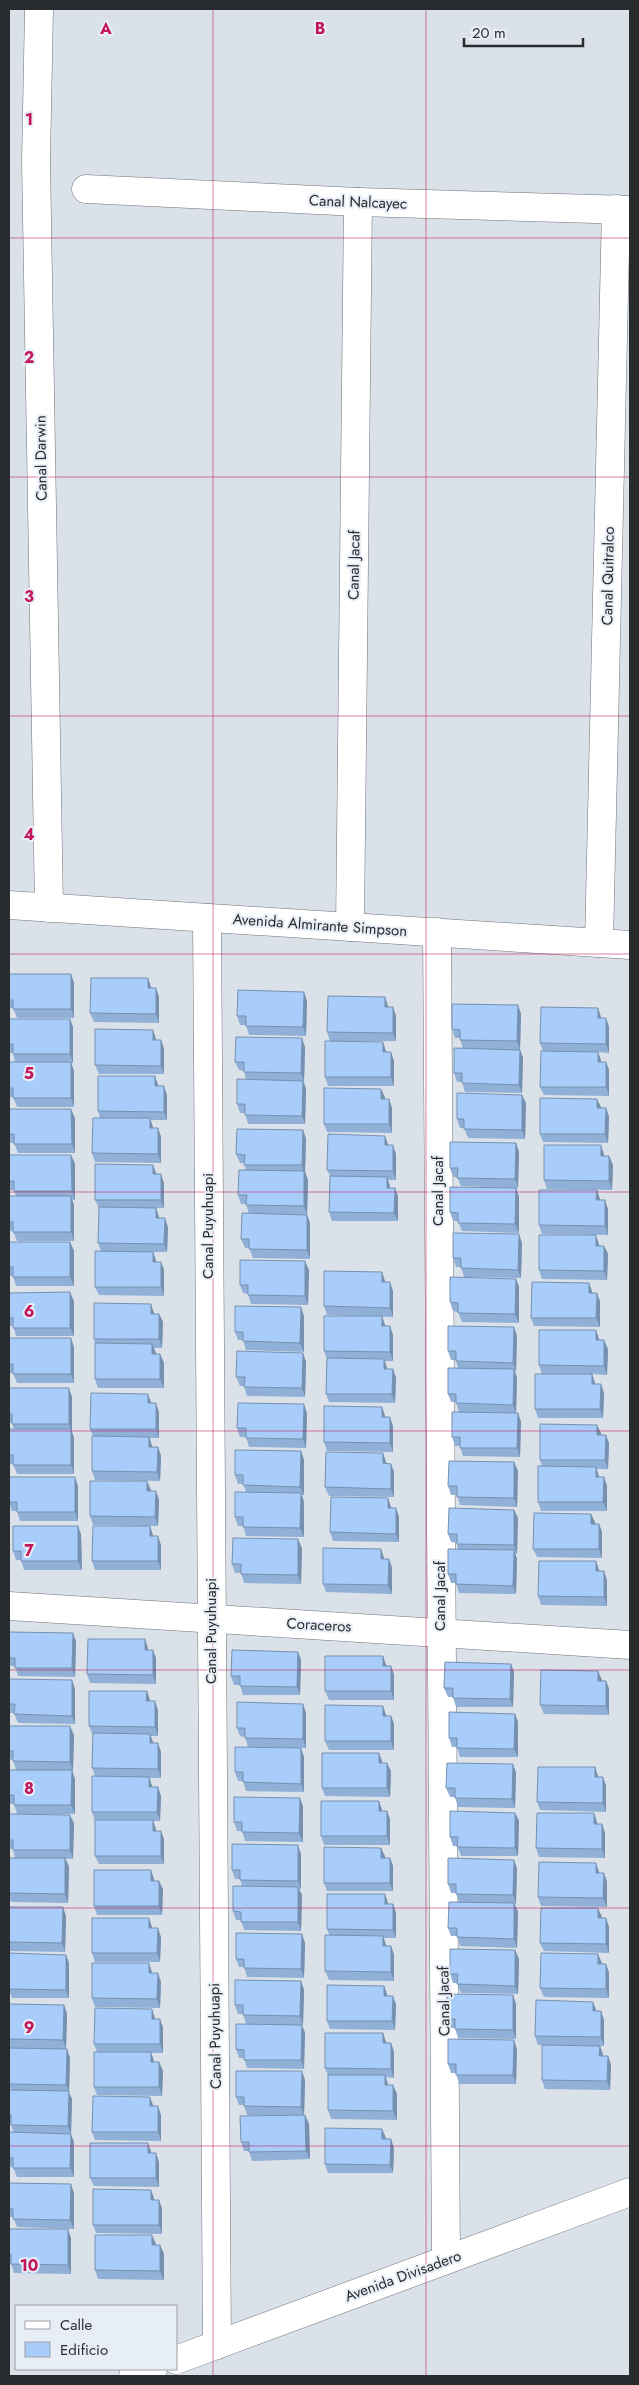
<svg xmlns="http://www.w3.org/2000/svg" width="639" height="2385" viewBox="0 0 639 2385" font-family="Jost,sans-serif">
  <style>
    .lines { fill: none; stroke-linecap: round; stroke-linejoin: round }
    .minor-casing { stroke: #6e737a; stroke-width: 29 }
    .tertiary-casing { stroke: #6e737a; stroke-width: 29 }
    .minor { stroke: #fff; stroke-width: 28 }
    .tertiary { stroke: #fff; stroke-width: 28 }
    .wall { fill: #90b0d7 }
    .shaded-wall { fill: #7690af }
    .building { fill: #a8cdfa; stroke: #7690af }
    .grid { fill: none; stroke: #c2185b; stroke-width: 1; stroke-opacity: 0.55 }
    .labels { text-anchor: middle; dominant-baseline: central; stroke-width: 4; stroke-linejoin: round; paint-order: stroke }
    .street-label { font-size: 15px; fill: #292c2f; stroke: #e8eef6 }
    .grid-label { font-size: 16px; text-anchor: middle; font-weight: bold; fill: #c2185b; stroke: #e8eef6; stroke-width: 4; stroke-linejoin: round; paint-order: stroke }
  </style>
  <rect width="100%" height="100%" fill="#dae1e9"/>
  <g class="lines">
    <defs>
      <g id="minor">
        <path d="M39,9l-3,152 13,747"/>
        <path d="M86,189l272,13 272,8"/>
        <path d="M207,918l10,1427"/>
        <path d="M350,927l8,-725"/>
        <path d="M437,932l9,1328"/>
        <path d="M599,943l17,-734"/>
        <path d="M9,1606l621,39"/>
        <path d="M176,2360l454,-168"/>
        <path d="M133,2376l20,-7"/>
      </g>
      <path id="tertiary" d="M9,905l621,40"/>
    </defs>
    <use href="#minor" class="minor-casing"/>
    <use href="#tertiary" class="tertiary-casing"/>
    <use href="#minor" class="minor"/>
    <use href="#tertiary" class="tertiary"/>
  </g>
  <g class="wall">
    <path d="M9,974h62l3,9v35h-57l-4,-10h-4z"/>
    <path d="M148,978l3,10h5l3,9v26l-65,-1 -4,-9z"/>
    <path d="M385,997l3,10h5l3,9v25h-66l-3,-9z"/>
    <path d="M307,1001l-1,35 -57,-1 -3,-10h-6l-3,-9z"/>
    <path d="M518,1005l3,9 -1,36 3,8 -1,35 -57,-1 -3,-10h-5l-3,-9 9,-24 -3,-11h-5l-3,-9z"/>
    <path d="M601,1017v1h5l3,9v26l-11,-1 3,10h5l3,8v26l-65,-1 -4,-8 3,-36 -3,-8z"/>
    <path d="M9,1019h61l3,8v36h-2l3,8v36h-57l-4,-10h-4v-35h6l-2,-9h-4z"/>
    <path d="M153,1030l3,10h5l3,9v25h-65l-4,-9z"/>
    <path d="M305,1047l-1,35 2,7 -1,35h-57l-3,-11h-5l-3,-9 9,-24 -2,-9 -5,-1 -4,-8z"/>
    <path d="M386,1051v1l8,9v25h-66l-3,-9z"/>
    <path d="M155,1076l3,10 9,9v25h-17l3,8h5l3,9v26l-66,-1 -3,-9 8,-35 -2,-7z"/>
    <path d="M381,1089l4,10h4l3,9v25l-65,-1 -3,-8z"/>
    <path d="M526,1103l-1,36 -57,-1 -4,-10h-4l-3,-9z"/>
    <path d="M601,1107v1h5l3,9 -1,26 -65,-1 -3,-8z"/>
    <path d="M9,1109l66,9v35h-57l-4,-10h-5z"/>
    <path d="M303,1130l3,9 -1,33 3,8 -1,35 3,8v36l-57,-1 -4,-10h-4l-4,-9 8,-25 -3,-10h-5l-3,-9 8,-25 -2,-7h-4l-4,-9z"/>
    <path d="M385,1136l3,9 8,9v26h-8l2,8 8,8v25h-66l-3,-9 1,-36 -3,-6z"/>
    <path d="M516,1143l3,9 -1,36 -57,-2 -4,-9h-4l-3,-9z"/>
    <path d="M604,1154v2h5l4,9 -1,25 -65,-1 -3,-9z"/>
    <path d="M9,1155h62l4,9v36h-3l2,5v36h-57l-4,-10h-4v-35h7l-2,-6h-5z"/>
    <path d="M153,1165l3,9 8,9v25h-8l3,10 9,9 -1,25h-14l3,10h5l3,8v26l-65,-1 -4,-8 6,-36 -3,-8 1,-35 -4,-8z"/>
    <path d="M516,1188l3,9v36l-57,-2 -4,-10h-5l-3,-9z"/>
    <path d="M597,1190l3,10 8,9v26l-66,-1 -3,-9z"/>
    <path d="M9,1242h61l4,9v35h-58l-3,-10h-4z"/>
    <path d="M522,1243l-1,35 -57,-1 -3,-10h-5l-3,-9z"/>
    <path d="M599,1244v2h5l4,8 -1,26 -65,-1 -3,-9z"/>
    <path d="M309,1270l-1,35 -57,-1 -3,-10 -5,-1 -3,-8z"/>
    <path d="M516,1279l3,8v36l-57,-1 -4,-10 -5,-1 -3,-9z"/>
    <path d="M385,1281v1l8,9v26l-66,-2 -3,-9z"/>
    <path d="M589,1283l3,10 8,8v26l-66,-1 -3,-8z"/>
    <path d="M9,1293l65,8v35h-58l-3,-10h-4z"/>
    <path d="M154,1313v1h5l4,8 -1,26h-8l2,6h4l4,9v25h-66l-3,-9v-36l-1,-4z"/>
    <path d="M304,1316v36l-58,-2 -3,-10h-5l-3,-8z"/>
    <path d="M382,1316l3,10h5l3,9v26h-8l2,8h6l3,9 -1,25 -66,-1 -3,-8 1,-35 -3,-8z"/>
    <path d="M514,1327l3,9 -1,35h-1l2,7 -1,35h2l3,9 -1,35 -57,-1 -3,-10h-5l-3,-9 7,-25 -3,-10h-5l-3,-8 10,-26 -2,-8h-5l-3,-9z"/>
    <path d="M596,1330l3,10 9,9 -1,26 -15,-1 3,10h6l3,9 -1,25h-65l-3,-9 7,-35 -3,-9z"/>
    <path d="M9,1338l65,9v36h-57l-4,-10h-4z"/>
    <path d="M303,1353l3,9 -1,35 -58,-1 -3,-10h-4l-4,-9z"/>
    <path d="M9,1388l63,9v36l2,5v36h-57l-4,-10h-4v-35h5l-2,-6h-3z"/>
    <path d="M151,1402v1l8,9v26h-9l2,9h6l3,9 -1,25 -65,-1 -3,-9 1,-35 -3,-7z"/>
    <path d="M382,1407l3,10 8,9v26l-66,-1 -3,-9z"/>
    <path d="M307,1413l-1,35 -57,-1 -3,-10h-6l-3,-9z"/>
    <path d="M597,1425l4,10 8,8 -1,26h-12l3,8h5l3,9v25h-66l-3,-9 4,-36 -2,-6z"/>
    <path d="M301,1451l3,9v35h-2l2,7v35l-58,-1 -3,-10h-5l-3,-9 11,-25 -3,-8h-5l-3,-9z"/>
    <path d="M383,1453l3,10 5,1 3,8v25l-65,-1 -4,-9z"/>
    <path d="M514,1462l4,9 -1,36 -57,-2 -3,-10h-6l-3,-9z"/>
    <path d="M78,1486v35h-58l-3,-10h-5l-3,-9z"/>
    <path d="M151,1490v1h5l3,9 -1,26 -65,-1 -3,-9z"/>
    <path d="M388,1498l3,10h5l3,9v25l-66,-1 -3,-9z"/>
    <path d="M514,1510l4,8 -1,36h-2l2,5 -1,35 -57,-1 -3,-10h-5l-3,-9 10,-25 -1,-6 -6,-1 -3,-8z"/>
    <path d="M591,1514l3,10h5l3,8v26l-65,-1 -4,-8z"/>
    <path d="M81,1534l1,36h-58l-3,-10h-5l-3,-9z"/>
    <path d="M153,1535v1l8,9v25h-66l-3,-9z"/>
    <path d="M302,1548l-1,36 -57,-1 -3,-10h-6l-3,-9z"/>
    <path d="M381,1549l3,10h5l3,9v26l-66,-2 -3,-8z"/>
    <path d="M596,1561l3,10h5l3,9v26l-66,-1 -3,-9z"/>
    <path d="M9,1632l67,9 -1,36 -57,-1 -3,-10h-5l-1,-3z"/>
    <path d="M145,1639l3,11 8,8v26l-66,-1 -3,-9z"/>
    <path d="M298,1652l3,8 -1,35h-57l-3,-10h-6l-3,-9z"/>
    <path d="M383,1656l3,10h5l3,9v25h-65l-4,-9z"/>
    <path d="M511,1664l3,8 -1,35h-57l-3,-10h-5l-4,-9z"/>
    <path d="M598,1671l3,10h5l3,8v26l-65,-1 -4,-9z"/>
    <path d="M9,1679l66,10v35l-57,-1 -4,-10h-4l-1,-2z"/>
    <path d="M150,1700v1l8,9v26h-8l3,7 8,9v26h-11l2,9 9,9 -1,25h-7l3,10 8,8v25h-65l-4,-8v-35l-3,-9 3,-36 -3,-8 1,-33 -4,-9z"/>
    <path d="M303,1704l3,9v35l-58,-1 -3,-10 -5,-1 -3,-8z"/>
    <path d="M383,1706l3,10h5l3,8v26h-65l-4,-9z"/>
    <path d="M515,1714l3,8v35h-58l-3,-10h-5l-3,-9z"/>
    <path d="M9,1726l65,9 -1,36h-1l3,8v35h-58l-3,-10h-5v-34h7l-3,-10 -4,-1z"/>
    <path d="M301,1748l3,9v35l-58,-1 -3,-10h-5l-3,-9z"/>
    <path d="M379,1753l3,10 9,8 -1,26 -65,-1 -3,-8z"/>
    <path d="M513,1764l3,9 -1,35 -57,-1 -3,-10h-5l-4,-9z"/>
    <path d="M595,1767l3,10h5l3,9v26l-66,-2 -3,-8z"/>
    <path d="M379,1801l3,10 8,8v26h-66l-3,-9z"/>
    <path d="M303,1806v36l-58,-1 -3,-10h-5l-3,-9z"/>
    <path d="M515,1813l4,8 -1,35h-57l-4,-10h-4l-3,-9z"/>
    <path d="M594,1813l3,11h5l3,9v25l-66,-1 -3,-9z"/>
    <path d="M9,1814l65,9 -1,36h-7l3,8 -1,36 -57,-1 -2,-6v-38h6l-2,-9h-4z"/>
    <path d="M381,1848l4,10h5l3,8v25h-66l-3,-8z"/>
    <path d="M301,1854v35h-2l3,6 -1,36 -57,-1 -3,-10h-5l-3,-9 9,-25 -2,-7h-5l-3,-9z"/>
    <path d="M596,1863l3,10h5l3,9v25l-66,-1 -3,-9z"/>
    <path d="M517,1868l-1,36h-1l3,8 -1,36 -57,-2 -3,-10h-6l-3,-8 11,-26 -3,-9h-5l-3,-9z"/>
    <path d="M154,1879v2l9,8 -1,26h-65l-3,-9z"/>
    <path d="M385,1894l3,10h5l3,9v25h-12l2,8h5l3,9v26l-65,-1 -4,-9 5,-35 -3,-7z"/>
    <path d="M9,1907l57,9 -1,36 -56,-1z"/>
    <path d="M598,1908l3,10h5l3,9v26l-65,-2 -4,-8z"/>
    <path d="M152,1927v1l9,9 -1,25h-65l-3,-9z"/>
    <path d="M302,1934l3,9 -1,35 -57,-1 -3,-10h-5l-3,-8z"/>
    <path d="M515,1950l4,9 -1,35 -57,-1 -4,-10h-4l-3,-9z"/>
    <path d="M9,1953l57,2 3,8v35h-57l-3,-8z"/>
    <path d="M598,1954l3,10h5l3,9v25l-65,-1 -4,-9z"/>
    <path d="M152,1972v1l9,9 -1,26 -65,-1 -3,-9z"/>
    <path d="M301,1981l3,9 -1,35h-1l3,8 -1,36 -57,-1 -3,-10h-5l-3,-9 10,-25 -3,-10h-5l-3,-9z"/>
    <path d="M384,1986l3,10 9,8 -1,26 -65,-1 -3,-8z"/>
    <path d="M513,1995l3,9v35l-58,-1 -3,-10h-5l-3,-9z"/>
    <path d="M593,2002l3,9h5l3,9v26h-4l3,10h5l3,9 -1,25 -65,-1 -3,-9 50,-34 -54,-1 -3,-9z"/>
    <path d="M9,2004l55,1 3,9 -1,35 -57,-1z"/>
    <path d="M155,2018v1l8,8v26h-12l3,9h5l4,9 -1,25 -65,-1 -3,-8 3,-35 -3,-8z"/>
    <path d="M383,2033l3,10h5l3,9v26l-8,-1 2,8h5l4,9v26l-66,-1 -3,-9v-34l-3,-8z"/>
    <path d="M9,2048l58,1 3,9 -1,35 3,6 -1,36 3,7v35h-57l-4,-10h-4v-35h4l-2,-8h-2v-34h2l-2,-6z"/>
    <path d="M517,2049l-1,35h-57l-3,-11h-5l-3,-9z"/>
    <path d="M305,2080l-1,35h1l4,9 1,35 -58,2 -3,-10h-5l-3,-9 38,-26 -32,-1 -3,-10h-5l-3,-8z"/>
    <path d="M153,2105v1l8,9v26l-66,-1 -3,-8z"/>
    <path d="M382,2129l4,10 8,9 -1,25h-65l-3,-9z"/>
    <path d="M151,2151v2l8,9v25l-65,-1 -4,-8z"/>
    <path d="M9,2183l65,10v36l-57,-2 -4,-10h-4z"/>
    <path d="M154,2198v2l8,8v26l-66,-1 -3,-8z"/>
    <path d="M9,2229l62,9v36l-57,-1 -3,-10h-2z"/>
    <path d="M156,2244v1h4l4,9v26l-66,-1 -3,-9z"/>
  </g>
  <g class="shaded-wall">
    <path d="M71,974l3,9v35l-3,-9z"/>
    <path d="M148,978l3,9v10l-3,-9z"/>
    <path d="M156,988l3,9v26l-3,-9z"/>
    <path d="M304,992l3,9 -1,35 -3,-9z"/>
    <path d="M385,997l3,9v10l-3,-9z"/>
    <path d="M518,1005l3,9 -1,36 -3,-9z"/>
    <path d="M393,1007l3,9v25l-3,-8z"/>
    <path d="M598,1008l3,9v10l-3,-9z"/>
    <path d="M606,1018l3,9v26l-3,-9z"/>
    <path d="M70,1019l3,8v36l-3,-9z"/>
    <path d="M153,1030l3,9v10l-3,-9z"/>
    <path d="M302,1038l3,9 -1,35 -3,-9z"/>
    <path d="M161,1040l3,9v25l-3,-8z"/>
    <path d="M383,1042l3,9v10l-3,-9z"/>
    <path d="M520,1050l3,8 -1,35 -3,-8z"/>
    <path d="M391,1052l3,9v25l-3,-9z"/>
    <path d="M598,1052l3,8v10l-3,-8z"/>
    <path d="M71,1062l3,9v36l-3,-9z"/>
    <path d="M606,1062l3,8v26l-3,-9z"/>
    <path d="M155,1076l3,9v10l-3,-9z"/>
    <path d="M303,1081l3,8 -1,35 -3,-8z"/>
    <path d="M164,1086l3,9v25l-3,-8z"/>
    <path d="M381,1089l4,8 -1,10 -3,-8z"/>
    <path d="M522,1095l4,8 -1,36 -3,-9z"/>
    <path d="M389,1099l3,9v25l-3,-9z"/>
    <path d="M597,1099l4,8v10l-4,-9z"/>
    <path d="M606,1108l3,9 -1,26 -3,-9z"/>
    <path d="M71,1109l4,9v35l-3,-9z"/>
    <path d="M150,1118l3,9v10l-3,-9z"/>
    <path d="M158,1128l3,9v26l-3,-9z"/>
    <path d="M303,1130l3,9 -1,33 3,8 -1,35 -3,-9v-33l-2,-8z"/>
    <path d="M385,1136l3,8v10l-3,-9z"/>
    <path d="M516,1143l3,9 -1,36 -3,-9z"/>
    <path d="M393,1145l3,9v26l-3,-9z"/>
    <path d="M601,1145l3,9v11l-3,-9z"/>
    <path d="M71,1155l4,9v36l-3,-9z"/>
    <path d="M609,1156l4,9 -1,25 -3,-9z"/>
    <path d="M153,1165l3,8v10l-3,-9z"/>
    <path d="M161,1174l3,9v25l-3,-8z"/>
    <path d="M387,1177l3,9v10l-3,-8z"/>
    <path d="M395,1188l3,8v25l-4,-8z"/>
    <path d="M516,1188l3,9v36l-4,-9z"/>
    <path d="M597,1190l3,9v10l-4,-9z"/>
    <path d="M71,1196l3,9v36l-3,-9z"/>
    <path d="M605,1200l3,9v26l-3,-9z"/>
    <path d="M156,1208l3,9v10l-3,-9z"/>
    <path d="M307,1215l3,8v36l-3,-9z"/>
    <path d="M165,1218l3,9 -1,25 -3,-8z"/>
    <path d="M519,1234l3,9 -1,35 -3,-8z"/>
    <path d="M596,1235l3,9v10l-3,-8z"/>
    <path d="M70,1242l4,9v35l-4,-9z"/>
    <path d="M604,1246l4,8 -1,26 -3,-9z"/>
    <path d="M153,1252l3,8v10l-3,-8z"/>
    <path d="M305,1261l4,9 -1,35 -3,-9z"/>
    <path d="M161,1262l3,8v26l-3,-9z"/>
    <path d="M382,1272l3,9v10l-3,-9z"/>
    <path d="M516,1279l3,8v36l-4,-9z"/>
    <path d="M390,1282l3,9v26l-3,-9z"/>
    <path d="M589,1283l3,8v10l-3,-8z"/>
    <path d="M70,1292l4,9v35l-4,-8z"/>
    <path d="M597,1293l3,8v26l-4,-9z"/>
    <path d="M151,1304l3,9v9l-3,-8z"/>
    <path d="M301,1307l3,9v36l-4,-9z"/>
    <path d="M159,1314l4,8 -1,26 -3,-9z"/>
    <path d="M382,1316l3,9v10l-3,-9z"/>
    <path d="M390,1326l3,9v26l-3,-9z"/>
    <path d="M514,1327l3,9 -1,35 -3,-8z"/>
    <path d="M596,1330l3,9v10l-3,-9z"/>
    <path d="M71,1338l3,9v36l-3,-9z"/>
    <path d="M604,1340l4,9 -1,26 -3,-9z"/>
    <path d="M152,1344l4,9v10l-4,-9z"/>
    <path d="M303,1353l3,9 -1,35 -3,-9z"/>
    <path d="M160,1354l4,9v25l-4,-9z"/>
    <path d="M384,1359l3,9v10l-3,-9z"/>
    <path d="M393,1369l3,9 -1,25 -3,-9z"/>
    <path d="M514,1369l3,9 -1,36 -3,-9z"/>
    <path d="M592,1374l3,9v10l-3,-9z"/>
    <path d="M601,1384l3,9 -1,25 -3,-9z"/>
    <path d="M69,1388l3,9v36l-3,-9z"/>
    <path d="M148,1394l3,8v10l-3,-9z"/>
    <path d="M156,1403l3,9v26l-3,-9z"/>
    <path d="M304,1404l3,9 -1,35 -3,-9z"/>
    <path d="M382,1407l3,9v10l-3,-9z"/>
    <path d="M518,1413l3,9 -1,35 -3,-9z"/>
    <path d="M390,1417l3,9v26l-3,-9z"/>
    <path d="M597,1425l4,8v10l-4,-8z"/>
    <path d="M71,1429l3,9v36l-3,-9z"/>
    <path d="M606,1435l3,8 -1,26 -3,-9z"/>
    <path d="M149,1437l3,9v10l-3,-9z"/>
    <path d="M158,1447l3,9 -1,25 -3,-9z"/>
    <path d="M301,1451l3,9v35l-4,-8z"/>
    <path d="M383,1453l3,9v10l-3,-9z"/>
    <path d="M514,1462l4,9 -1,36 -3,-9z"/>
    <path d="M391,1464l3,8v25l-3,-8z"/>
    <path d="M596,1467l3,9v10l-3,-9z"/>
    <path d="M75,1477l3,9v35l-3,-9z"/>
    <path d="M604,1477l3,9v25l-4,-9z"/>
    <path d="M147,1481l4,9v10l-4,-9z"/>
    <path d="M156,1491l3,9 -1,26 -3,-9z"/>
    <path d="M301,1493l3,9v35l-4,-9z"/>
    <path d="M388,1498l3,9v10l-3,-9z"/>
    <path d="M396,1508l3,9v25l-3,-8z"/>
    <path d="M514,1510l4,8 -1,36 -3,-9z"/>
    <path d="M591,1514l4,8 -1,10 -3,-8z"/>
    <path d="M599,1524l3,8v26l-3,-9z"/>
    <path d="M78,1526l3,8 1,36 -4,-9z"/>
    <path d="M150,1526l3,9v10l-3,-9z"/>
    <path d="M158,1536l3,9v25l-3,-9z"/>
    <path d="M298,1539l4,9 -1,36 -3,-9z"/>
    <path d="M381,1549l3,9v10l-3,-9z"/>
    <path d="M514,1550l3,9 -1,35 -3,-8z"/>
    <path d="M389,1559l3,9v26l-4,-9z"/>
    <path d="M596,1561l3,9v10l-3,-9z"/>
    <path d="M604,1571l3,9v26l-3,-9z"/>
    <path d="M73,1633l3,8 -1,36 -3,-9z"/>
    <path d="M145,1639l3,9v10l-3,-8z"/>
    <path d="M153,1650l3,8v26l-3,-9z"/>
    <path d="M298,1652l3,8 -1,35 -3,-8z"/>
    <path d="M383,1656l3,9v10l-3,-9z"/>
    <path d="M511,1664l3,8 -1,35 -3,-8z"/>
    <path d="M391,1666l3,9v25l-3,-9z"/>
    <path d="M598,1671l4,9 -1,9 -3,-8z"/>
    <path d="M72,1680l3,9v35l-3,-8z"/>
    <path d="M606,1681l3,8v26l-3,-9z"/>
    <path d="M147,1691l3,9v10l-4,-9z"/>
    <path d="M155,1701l3,9v26l-3,-9z"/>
    <path d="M303,1704l3,9v35l-3,-9z"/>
    <path d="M383,1706l3,9v9l-3,-8z"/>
    <path d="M515,1714l3,8v35l-4,-8z"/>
    <path d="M391,1716l3,8v26l-3,-9z"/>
    <path d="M70,1726l4,9 -1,36 -3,-9z"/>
    <path d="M150,1734l3,8v10l-3,-9z"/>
    <path d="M158,1743l3,9v26l-3,-9z"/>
    <path d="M301,1748l3,9v35l-3,-8z"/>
    <path d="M379,1753l3,8v10l-3,-8z"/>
    <path d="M387,1763l4,8 -1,26 -3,-9z"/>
    <path d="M513,1764l3,9 -1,35 -3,-9z"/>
    <path d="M595,1767l3,9v10l-3,-9z"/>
    <path d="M72,1770l3,9v35l-4,-9z"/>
    <path d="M149,1777l3,9v10l-3,-9z"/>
    <path d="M603,1777l3,9v26l-3,-9z"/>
    <path d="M158,1787l3,9 -1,25 -3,-9z"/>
    <path d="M300,1798l3,8v36l-4,-9z"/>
    <path d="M379,1801l3,9v9l-3,-8z"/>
    <path d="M387,1811l3,8v26l-3,-9z"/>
    <path d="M515,1813l4,8 -1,35 -3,-8z"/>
    <path d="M594,1813l3,9v11l-3,-9z"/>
    <path d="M70,1815l4,8 -1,36 -3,-9z"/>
    <path d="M153,1820l3,9v10l-3,-8z"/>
    <path d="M602,1824l3,9v25l-3,-9z"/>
    <path d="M161,1831l3,8v25l-3,-8z"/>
    <path d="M298,1845l3,9v35l-3,-8z"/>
    <path d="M381,1848l4,8v10l-4,-8z"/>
    <path d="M65,1858l4,9 -1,36 -3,-9z"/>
    <path d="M390,1858l3,8v25l-3,-8z"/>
    <path d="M514,1860l3,8 -1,36 -3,-9z"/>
    <path d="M596,1863l3,9v10l-3,-9z"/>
    <path d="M151,1870l3,9v10l-3,-8z"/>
    <path d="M604,1873l3,9v25l-4,-9z"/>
    <path d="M159,1881l4,8 -1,26 -3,-9z"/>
    <path d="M298,1887l4,8 -1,36 -3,-9z"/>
    <path d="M385,1894l3,9v10l-3,-9z"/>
    <path d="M514,1903l4,9 -1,36 -3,-9z"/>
    <path d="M393,1904l3,9v25l-3,-8z"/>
    <path d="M63,1907l3,9 -1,36 -3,-9z"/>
    <path d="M598,1908l4,9 -1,10 -3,-9z"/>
    <path d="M149,1918l3,9v10l-3,-9z"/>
    <path d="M606,1918l3,9v26l-3,-9z"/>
    <path d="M158,1928l3,9 -1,25 -3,-9z"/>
    <path d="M302,1934l3,9 -1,35 -3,-9z"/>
    <path d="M383,1936l3,9v10l-3,-9z"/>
    <path d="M391,1946l3,9v26l-3,-9z"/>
    <path d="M515,1950l4,9 -1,35 -3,-8z"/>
    <path d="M598,1954l4,9 -1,10 -3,-9z"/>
    <path d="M66,1955l3,8v35l-3,-8z"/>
    <path d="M149,1963l3,9v10l-3,-9z"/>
    <path d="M606,1964l3,9v25l-3,-9z"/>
    <path d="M158,1973l3,9 -1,26 -3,-9z"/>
    <path d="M301,1981l3,9 -1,35 -3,-9z"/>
    <path d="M384,1986l3,8v10l-3,-8z"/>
    <path d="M513,1995l3,9v35l-3,-9z"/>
    <path d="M393,1996l3,8 -1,26 -3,-9z"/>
    <path d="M593,2002l3,8v10l-3,-9z"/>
    <path d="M64,2005l3,9 -1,35 -3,-9z"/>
    <path d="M152,2009l3,9v9l-3,-8z"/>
    <path d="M601,2011l3,9v26l-3,-9z"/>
    <path d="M160,2019l3,8v26l-3,-9z"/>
    <path d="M302,2025l3,8 -1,36 -3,-9z"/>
    <path d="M383,2033l3,9v10l-3,-9z"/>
    <path d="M514,2040l3,9 -1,35 -3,-9z"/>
    <path d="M391,2043l3,9v26l-3,-9z"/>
    <path d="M600,2046l3,8 -1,11 -3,-9z"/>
    <path d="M67,2049l3,9 -1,35 3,6 -1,36 3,7v35l-4,-9 1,-34 -3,-8 1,-35 -3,-6z"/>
    <path d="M151,2052l3,9v10l-3,-9z"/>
    <path d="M608,2056l3,9 -1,25 -3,-9z"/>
    <path d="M159,2062l4,9 -1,25 -3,-9z"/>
    <path d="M302,2071l3,9 -1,36 -3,-9z"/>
    <path d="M385,2075l3,9v10l-3,-9z"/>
    <path d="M393,2085l4,9v26l-4,-9z"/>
    <path d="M150,2097l3,8v10l-3,-9z"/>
    <path d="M158,2106l3,9v26l-3,-9z"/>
    <path d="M305,2115l4,9 1,35 -4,-8z"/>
    <path d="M382,2129l4,9v10l-4,-9z"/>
    <path d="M391,2139l3,9 -1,25 -3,-8z"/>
    <path d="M148,2143l3,8v10l-3,-8z"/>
    <path d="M156,2153l3,9v25l-3,-9z"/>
    <path d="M71,2184l3,9v36l-4,-9z"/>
    <path d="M151,2190l3,8v10l-3,-8z"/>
    <path d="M159,2200l3,8v26l-3,-9z"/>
    <path d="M68,2229l3,9v36l-3,-9z"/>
    <path d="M152,2235l4,9v10l-4,-9z"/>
    <path d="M160,2245l4,9v26l-4,-9z"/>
  </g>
  <g class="building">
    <path d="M9,974h62v35h-58v-9h-4z"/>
    <path d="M91,978h57v10h8v26l-66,-1z"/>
    <path d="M238,990l66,2 -1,35 -57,-1v-10h-9z"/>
    <path d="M328,996l57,1v10h8v26l-66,-1z"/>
    <path d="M452,1004l66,1 -1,36 -57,-1v-10l-8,-1z"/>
    <path d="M541,1007l57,1v10h8v26l-66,-1z"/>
    <path d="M9,1019h61v35h-57v-10h-4z"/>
    <path d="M95,1029l58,1v10h8v26l-66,-1z"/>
    <path d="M236,1037l66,1 -1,35 -57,-1v-10h-9z"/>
    <path d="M325,1041l58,1v10h8v25h-66z"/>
    <path d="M454,1048l66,2 -1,35 -57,-2v-10h-8z"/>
    <path d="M541,1051l57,1v10h8v25h-66z"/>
    <path d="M9,1062h62v36h-58v-10h-4z"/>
    <path d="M98,1076h57v10h9v26l-66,-1z"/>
    <path d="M237,1079l66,2 -1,35 -57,-1v-11h-8z"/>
    <path d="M324,1088l57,1v10h8v25h-65z"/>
    <path d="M457,1093l65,2v35l-58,-1v-10h-7z"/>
    <path d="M540,1098l57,1v9h9l-1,26h-65z"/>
    <path d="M9,1109h62l1,35h-58v-10h-5z"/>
    <path d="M93,1118h57v10h8v26l-66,-1z"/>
    <path d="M237,1129l66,1 -1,35h-58l1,-10 -9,-1z"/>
    <path d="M328,1134l57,2v9h8v26l-66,-1z"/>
    <path d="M450,1142l66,1 -1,36 -58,-1 1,-10h-8z"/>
    <path d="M544,1145h57v11h8v25l-65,-1z"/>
    <path d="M9,1155h62l1,36h-58v-10h-5z"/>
    <path d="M95,1164l58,1v9h8v26h-66z"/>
    <path d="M239,1170l65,1v35l-58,-1 1,-10h-9z"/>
    <path d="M330,1176l57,1v11h8l-1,25 -65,-1z"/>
    <path d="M450,1187l66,1 -1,36 -57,-1v-10l-8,-1z"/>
    <path d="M539,1190h58l-1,10h9v26l-66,-1z"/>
    <path d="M9,1196h62v36h-58v-10h-4z"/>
    <path d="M99,1207l57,1v10h9l-1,26 -66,-1z"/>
    <path d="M242,1213l65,2v35l-58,-1v-10h-8z"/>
    <path d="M453,1233l66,1 -1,36 -57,-2v-10h-8z"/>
    <path d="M539,1235h57v11h8v25l-65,-1z"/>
    <path d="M9,1242h61v35h-57v-10h-4z"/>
    <path d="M95,1251l58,1v10h8v25h-66z"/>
    <path d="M240,1260l65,1v35l-57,-1v-10h-8z"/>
    <path d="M324,1271l58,1v10h8v26l-66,-2z"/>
    <path d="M450,1277l66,2 -1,35 -57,-1v-10l-8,-1z"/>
    <path d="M532,1282l57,1v10h8l-1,25h-65z"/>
    <path d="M70,1292v36h-57v-10h-4v-25z"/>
    <path d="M94,1303l57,1v10h8v25h-65z"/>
    <path d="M235,1306l66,1 -1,36 -57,-2v-9h-8z"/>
    <path d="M324,1316h58v10h8v26l-66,-1z"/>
    <path d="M448,1326l66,1 -1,36 -57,-2v-10h-8z"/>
    <path d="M539,1330h57v10h8v26l-65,-1z"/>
    <path d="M9,1338h62v36h-58v-10h-4z"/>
    <path d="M95,1343l57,1v10h8v25h-65z"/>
    <path d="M237,1351l66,2 -1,35 -58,-1 1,-10h-9z"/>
    <path d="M327,1358l57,1v10h9l-1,25h-66z"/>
    <path d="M448,1368l66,1 -1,36 -57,-2v-9h-8z"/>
    <path d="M535,1374h57v10h9l-1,25h-65z"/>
    <path d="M9,1388h60v36h-57v-10h-3z"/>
    <path d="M91,1393l57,1v9h8v26h-66z"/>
    <path d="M238,1403l66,1 -1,35 -57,-1v-10h-9z"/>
    <path d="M324,1406l58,1v10h8v26l-66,-1z"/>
    <path d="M452,1412l66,1 -1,35h-57v-11h-8z"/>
    <path d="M540,1424l57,1v10h9l-1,25h-65z"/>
    <path d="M9,1429h62v36h-58v-10h-4z"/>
    <path d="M92,1436l57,1v10h9l-1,25 -65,-1z"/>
    <path d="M235,1450l66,1 -1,36 -57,-2v-10h-8z"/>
    <path d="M326,1452l57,1v10l8,1v25l-66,-2z"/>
    <path d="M449,1461l65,1v36l-57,-1v-11h-9z"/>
    <path d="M538,1466l58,1v10h8l-1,25h-65z"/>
    <path d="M9,1477h66v35h-58v-10h-8z"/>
    <path d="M90,1481h57v10h9l-1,26 -65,-1z"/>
    <path d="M235,1492l66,1 -1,35 -57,-1v-10h-8z"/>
    <path d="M331,1497l57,1v10h8v26l-66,-2z"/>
    <path d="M449,1508l65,2v35l-57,-1v-10h-9z"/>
    <path d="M534,1513l57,1v10h8v25h-66z"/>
    <path d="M13,1526h65v35h-57v-10h-8z"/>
    <path d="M93,1526h57v10h8v25h-66z"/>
    <path d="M233,1538l65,1v36l-57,-1v-10h-9z"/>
    <path d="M323,1548l58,1v10h8l-1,26 -65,-1z"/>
    <path d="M448,1549l66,1 -1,36 -57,-2v-10h-8z"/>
    <path d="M539,1561h57v10h8v26l-66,-1z"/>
    <path d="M9,1632l64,1 -1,35h-57v-10h-6z"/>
    <path d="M88,1639h57v11h8v25l-66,-1z"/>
    <path d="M232,1650l66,2 -1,35 -57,-1v-10h-9z"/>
    <path d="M325,1656h58v10h8v25h-66z"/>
    <path d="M445,1662l66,2 -1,35 -57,-1v-10h-9z"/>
    <path d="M541,1670l57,1v10h8v25l-66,-1z"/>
    <path d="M9,1679l63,1v36l-58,-2 1,-10h-6z"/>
    <path d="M89,1691h58l-1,10h9v26l-66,-1z"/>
    <path d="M237,1702l66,2v35l-58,-1v-10h-8z"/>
    <path d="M325,1705l58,1v10h8v25h-66z"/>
    <path d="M449,1712l66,2 -1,35 -57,-1v-10h-8z"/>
    <path d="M9,1726h61v36l-57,-1v-10h-4z"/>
    <path d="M93,1733l57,1v9h8v26l-66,-1z"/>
    <path d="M235,1747l66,1v36l-58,-2v-10h-8z"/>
    <path d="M322,1753h57v10h8v25h-65z"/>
    <path d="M447,1763l66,1 -1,35 -57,-1v-10h-9z"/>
    <path d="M538,1767h57v10h8v26l-66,-1z"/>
    <path d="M9,1770h63l-1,35h-57v-10h-5z"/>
    <path d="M92,1776l57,1v10h9l-1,25h-65z"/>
    <path d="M234,1797l66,1 -1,35 -57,-1v-10h-8z"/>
    <path d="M321,1801h58v10h8v25h-66z"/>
    <path d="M450,1811l65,2v35l-58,-1 1,-10h-8z"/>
    <path d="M537,1813h57v11h8v25l-66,-1z"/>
    <path d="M9,1814l61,1v35h-57v-10h-4z"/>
    <path d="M95,1820h58v11h8v25h-66z"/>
    <path d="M232,1844l66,1v36l-58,-1v-10h-8z"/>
    <path d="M324,1847l57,1v10h9v25h-66z"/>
    <path d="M9,1858h56v36l-56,-1z"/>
    <path d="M448,1858l66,2 -1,35 -57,-1v-10h-8z"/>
    <path d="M539,1862l57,1v10h8l-1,25 -65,-1z"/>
    <path d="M94,1870h57v11h8v25h-65z"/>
    <path d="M233,1886l65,1v35h-57v-10l-8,-1z"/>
    <path d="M327,1894h58v10h8v26l-66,-1z"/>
    <path d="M449,1902l65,1v36l-57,-2v-9h-9z"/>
    <path d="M9,1907h54l-1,36 -53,-1z"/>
    <path d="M541,1908h57v10h8v26l-66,-1z"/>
    <path d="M92,1918h57v10h9l-1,25h-65z"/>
    <path d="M236,1933l66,1 -1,35 -57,-1v-9h-8z"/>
    <path d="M325,1935l58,1v10h8v26l-66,-1z"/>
    <path d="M450,1949l65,1v36l-58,-2 1,-10h-8z"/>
    <path d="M9,1953l57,2v35l-57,-1z"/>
    <path d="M541,1953l57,1v10h8v25l-66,-1z"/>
    <path d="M92,1963h57v10h9l-1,26 -65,-1z"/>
    <path d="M235,1980l66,1 -1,35 -57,-1v-10h-8z"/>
    <path d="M327,1985l57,1v10h9l-1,25h-65z"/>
    <path d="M447,1994l66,1v35l-58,-1v-10h-8z"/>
    <path d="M536,2000l57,2v9h8v26l-66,-1z"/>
    <path d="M9,2004l55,1 -1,35 -54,-1z"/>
    <path d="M95,2008l57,1v10h8v25h-66z"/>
    <path d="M236,2024l66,1 -1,35h-57v-10l-8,-1z"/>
    <path d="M325,2033h58v10h8v26l-66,-1z"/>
    <path d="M448,2039l66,1 -1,35h-57v-11h-8z"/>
    <path d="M542,2045l58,1 -1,10h9l-1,25 -65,-1z"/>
    <path d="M9,2048l58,1 -1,36 -57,-1z"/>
    <path d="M94,2052h57v10h8v25h-65z"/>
    <path d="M236,2071h66l-1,36 -57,-1v-9h-8z"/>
    <path d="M328,2075h57v10h8v26l-65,-1z"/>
    <path d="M9,2090l60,1 -1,35 -57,-1v-10h-2z"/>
    <path d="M93,2096l57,1v9h8v26h-66z"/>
    <path d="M305,2115l1,36 -57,1v-10h-8l-1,-26z"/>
    <path d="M325,2128l57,1v10h9l-1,26 -65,-1z"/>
    <path d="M9,2132l62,2 -1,34h-57v-10h-4z"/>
    <path d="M90,2143h58v10h8v25h-66z"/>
    <path d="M9,2183l62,1 -1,36 -57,-1v-10h-4z"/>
    <path d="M93,2189l58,1v10h8v25h-66z"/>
    <path d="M9,2229h59v36l-57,-1v-10h-2z"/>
    <path d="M95,2235h57v10h8v26l-65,-1z"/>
  </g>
  <path class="grid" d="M213,9v2367M426,9v2367M9,238h621M9,477h621M9,716h621M9,954h621M9,1192h621M9,1431h621M9,1670h621M9,1908h621M9,2146h621"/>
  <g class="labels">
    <g class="street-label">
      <text transform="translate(358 202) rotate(2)">Canal Nalcayec</text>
      <text transform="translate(41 458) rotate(-91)">Canal Darwin</text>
      <text transform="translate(354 565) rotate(-89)">Canal Jacaf</text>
      <text transform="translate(608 576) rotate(-89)">Canal Quitralco</text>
      <text transform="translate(320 925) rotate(4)">Avenida Almirante Simpson</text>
      <text transform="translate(438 1191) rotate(-90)">Canal Jacaf</text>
      <text transform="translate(208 1226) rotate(-90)">Canal Puyuhuapi</text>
      <text transform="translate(440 1596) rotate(-90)">Canal Jacaf</text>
      <text transform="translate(319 1625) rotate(3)">Coraceros</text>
      <text transform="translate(211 1631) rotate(-90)">Canal Puyuhuapi</text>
      <text transform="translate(444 2001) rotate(-91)">Canal Jacaf</text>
      <text transform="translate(215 2036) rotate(-91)">Canal Puyuhuapi</text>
      <text transform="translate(403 2276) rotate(-20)">Avenida Divisadero</text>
    </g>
  </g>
  <g class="grid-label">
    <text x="106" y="34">A</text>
    <text x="320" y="34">B</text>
    <text x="29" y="125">1</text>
    <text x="29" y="363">2</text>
    <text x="29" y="602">3</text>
    <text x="29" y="840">4</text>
    <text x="29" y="1079">5</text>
    <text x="29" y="1317">6</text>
    <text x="29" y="1556">7</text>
    <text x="29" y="1794">8</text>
    <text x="29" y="2033">9</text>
    <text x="29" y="2271">10</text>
  </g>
  <rect width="639" height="2385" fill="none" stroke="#292c2f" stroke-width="20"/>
  <rect x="15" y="2305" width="162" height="65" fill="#e8eef6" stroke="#9ca0a6"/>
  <rect x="25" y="2321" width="25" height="8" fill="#ffffff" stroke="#9ca0a6"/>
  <text x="60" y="2330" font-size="15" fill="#292c2f">Calle</text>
  <rect x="25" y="2342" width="25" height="15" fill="#a8cdfa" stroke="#9ca0a6"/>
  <text x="60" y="2355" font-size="15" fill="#292c2f">Edificio</text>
  <path d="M464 38v8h119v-8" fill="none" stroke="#292c2f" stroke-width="2.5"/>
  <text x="472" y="38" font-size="15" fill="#292c2f" stroke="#e8eef6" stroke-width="4" paint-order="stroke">20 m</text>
</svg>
